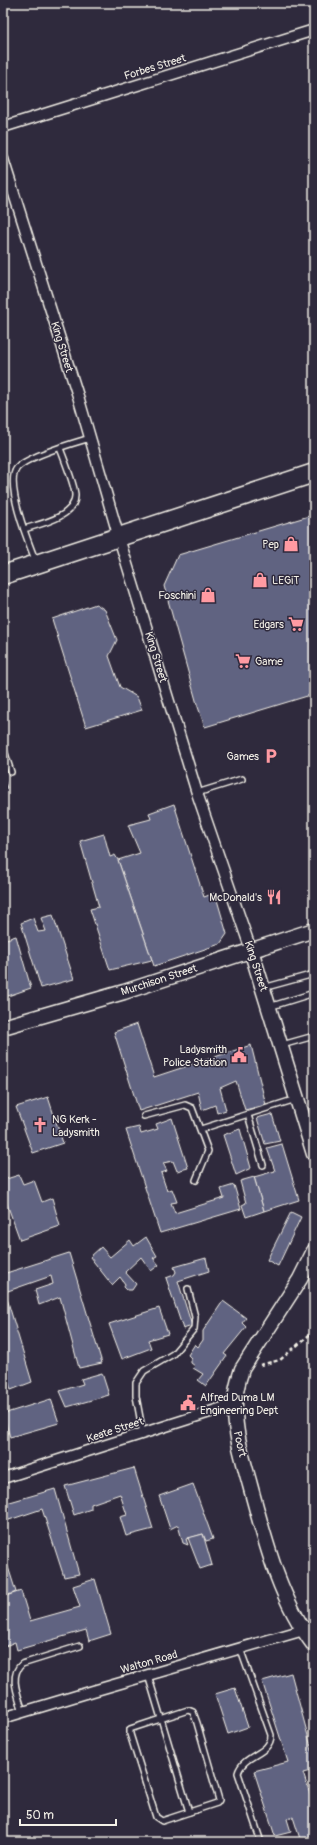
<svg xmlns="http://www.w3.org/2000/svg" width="317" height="1845" viewBox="0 0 317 1845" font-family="Pangolin,sans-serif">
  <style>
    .building { fill: #616381; stroke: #f4f1e8 }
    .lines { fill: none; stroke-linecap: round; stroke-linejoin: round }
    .lane-casing { stroke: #f4f1e8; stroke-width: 8 }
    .street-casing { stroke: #f4f1e8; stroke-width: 13 }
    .secondary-casing { stroke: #f4f1e8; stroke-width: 17 }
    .highway-casing { stroke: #f4f1e8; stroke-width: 21 }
    .path { stroke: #f4f1e8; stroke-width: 2.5; stroke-dasharray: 4 3; stroke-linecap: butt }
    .lane { stroke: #2f2a3d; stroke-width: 5 }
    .street { stroke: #2f2a3d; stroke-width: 10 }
    .secondary { stroke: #2f2a3d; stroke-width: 14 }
    .highway { stroke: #2f2a3d; stroke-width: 18 }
    .labels { text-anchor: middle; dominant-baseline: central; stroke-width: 3; stroke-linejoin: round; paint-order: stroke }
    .street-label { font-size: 11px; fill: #f4f1e8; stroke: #2f2a3d }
    .poi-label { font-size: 11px; fill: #f4f1e8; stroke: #2f2a3d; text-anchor: end }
  </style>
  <rect width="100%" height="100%" fill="#2f2a3d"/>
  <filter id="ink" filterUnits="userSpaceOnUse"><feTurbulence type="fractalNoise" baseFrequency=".025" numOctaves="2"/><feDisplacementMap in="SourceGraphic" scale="8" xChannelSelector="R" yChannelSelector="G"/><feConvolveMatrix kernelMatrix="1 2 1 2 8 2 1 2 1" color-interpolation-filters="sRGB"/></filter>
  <g filter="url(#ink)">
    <g class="building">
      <path d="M309,516l5,15v163l-109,33 -8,-23 -33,-118 14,-31z"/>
      <path d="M96,604l9,6 12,30 -8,16 11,31 17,10 5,13 -56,17 -34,-108z"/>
      <path d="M3,776l4,12 -4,1z"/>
      <path d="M174,804l30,93 11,-4 12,41 -7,10 -66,22 -36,-106 22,-7 -12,-28 23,-6 -2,-6z"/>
      <path d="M104,834l6,23 5,-2 3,5 34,100 -42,10 -20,-61 9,-2 -19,-66z"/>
      <path d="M53,915l21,64 -33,9 -20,-65 12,-5 5,14 8,-1 -5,-13z"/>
      <path d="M16,936l15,52 -26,9 -2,-7v-50z"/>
      <path d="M137,1024l17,53 97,-32 15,60 -21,5 -9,-29 -16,7 6,22 -9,3 -2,-8 -13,5 -4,-18 -59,19 -25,-79z"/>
      <path d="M48,1097l15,46 -30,10 -17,-46z"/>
      <path d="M272,1114l8,27 -15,3 -8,-26z"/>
      <path d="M172,1118l16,50 -11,3 -4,-10 -10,2 4,8 -6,2 6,18 5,-2 5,13 -6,1 4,10 49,-15 -3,-9 13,-4 7,24 -81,24 -34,-103 13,-3 2,7 17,-5 -2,-5z"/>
      <path d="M240,1129l11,39 -15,7 -13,-40z"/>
      <path d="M282,1144l17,56 -35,11 -10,-34 21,-6 -8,-23z"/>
      <path d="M19,1175l4,9 11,-4 8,22 10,-4 8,28 -40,14 -17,-47v-13z"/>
      <path d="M254,1177l10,34 -18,6 -4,-12 4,-2 -6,-22z"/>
      <path d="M291,1212l10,5 -23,49 -11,-6z"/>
      <path d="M146,1237l11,19 -4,2 6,7 -8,6 -10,-14 -16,15 11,12 -4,6h-5l-3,-3 1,-3 -5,-7 -8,8 -22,-28 11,-10 9,10 20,-17 4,6z"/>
      <path d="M69,1253l33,110 -23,5 -19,-71 -21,8 -4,-15 18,-6 -2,-8 -46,16 27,90 -21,8 -8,-26v-90z"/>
      <path d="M206,1258l3,13 -31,10 14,45 -9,3 -17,-51 8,-3 2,-3 -2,-5z"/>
      <path d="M223,1301l23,17 -4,5 4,4 -22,27 3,2 -21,30 -8,-6 5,-6 -10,-6 2,-2 -4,-3v-5l-3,-3 7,-11 3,3 5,-7v-9z"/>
      <path d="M159,1308l9,26 -20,6 3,8 -29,11 -13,-35z"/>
      <path d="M102,1373l7,22 -42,12 -7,-16 23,-7 -2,-5z"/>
      <path d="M51,1399l8,24 -49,14 -7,-23z"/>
      <path d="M134,1468l19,61 -27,7 -6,-19 7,-2 -7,-21 -29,10v5l-17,6 -9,-29z"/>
      <path d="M193,1484l20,55 -7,2 -3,-7 -17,5 2,6 -5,-2 -5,-18 -8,4 -11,-33z"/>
      <path d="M55,1489l24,85 -15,3 -22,-68 -39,13v-18z"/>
      <path d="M203,1534l9,31 -12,4 -12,-31z"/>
      <path d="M3,1551l13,41 -13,5z"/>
      <path d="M95,1579l16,55 -22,7 -3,-11 -69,20 -2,-8 -12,5v-50l18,-6 9,30 50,-14 -7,-21z"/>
      <path d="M3,1659l4,15 -4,5z"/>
      <path d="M291,1673l23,85v12l-11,3 9,27h2v42h-13l-8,-25 -6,2 4,13 -16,4 -21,-65 34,-9 -26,-81z"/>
      <path d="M235,1688l13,39 -20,7 -13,-40z"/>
    </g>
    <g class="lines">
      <defs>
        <g id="lane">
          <path d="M24,529c16,-5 52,-12 51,-34 0,-9 -11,-36 -15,-47"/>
          <path d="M36,562c-7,-18 -32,-79 -19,-94 10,-12 56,-25 73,-30"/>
          <path d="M3,747l8,25"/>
          <path d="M197,793l45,-14"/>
          <path d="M263,988l51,-14"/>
          <path d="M269,1007l45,-14"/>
          <path d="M282,1045l32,-9"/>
          <path d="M248,1115l15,50"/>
          <path d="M144,1116l41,-11 7,3 16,43 -12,29"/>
          <path d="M201,1129l95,-30"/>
          <path d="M143,1434l-7,-38v-13l8,-12 29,-17 21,-25 1,-12 -7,-28"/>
          <path d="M240,1648l31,87c0,20 -28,19 -33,38l23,69"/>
          <path d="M148,1675l41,137"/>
          <path d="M188,1710l5,2 4,11 22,77 -2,3 -55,18 -6,-4 -26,-83v-5l3,-1z"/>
          <path d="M23,1712c-4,-15 -15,-36 -1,-48l58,-18"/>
        </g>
        <g id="street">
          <path d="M3,127l311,-97"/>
          <path d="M3,159l75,237 41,142 78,255 54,157"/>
          <path d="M3,1478l232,-74"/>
          <path d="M3,1718l90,-27 221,-64"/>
        </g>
        <g id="secondary">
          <path d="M251,950l63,204"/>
          <path d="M3,1027l121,-35 190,-62"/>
          <path d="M314,1251l-14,28 -58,90c-4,12 -7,23 -7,35 -1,28 8,55 15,81 15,55 29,114 64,160"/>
        </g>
        <path id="highway" d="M3,575l311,-102"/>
      </defs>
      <use href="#lane" class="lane-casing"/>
      <use href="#street" class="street-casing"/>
      <use href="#secondary" class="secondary-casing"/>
      <use href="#highway" class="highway-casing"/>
      <path class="path" d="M260,1365l20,-5 34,-29"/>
      <use href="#lane" class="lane"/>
      <use href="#street" class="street"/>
      <use href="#secondary" class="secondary"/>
      <use href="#highway" class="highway"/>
    </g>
  </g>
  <defs>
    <symbol id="shop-bare" viewBox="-9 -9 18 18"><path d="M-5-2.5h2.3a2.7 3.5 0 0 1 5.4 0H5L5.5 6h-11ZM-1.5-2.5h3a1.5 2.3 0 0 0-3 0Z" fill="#ff9aa2" stroke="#2f2a3d" stroke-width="2.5" paint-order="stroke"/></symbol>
    <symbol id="supermarket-bare" viewBox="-9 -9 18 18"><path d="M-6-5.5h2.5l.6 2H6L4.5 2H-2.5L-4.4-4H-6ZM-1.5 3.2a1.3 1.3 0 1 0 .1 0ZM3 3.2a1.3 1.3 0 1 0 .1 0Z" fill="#ff9aa2" stroke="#2f2a3d" stroke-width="2.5" paint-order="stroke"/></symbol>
    <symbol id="parking-bare" viewBox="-9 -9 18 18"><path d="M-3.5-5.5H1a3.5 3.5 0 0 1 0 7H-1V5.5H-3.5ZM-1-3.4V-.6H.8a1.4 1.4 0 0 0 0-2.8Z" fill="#ff9aa2" stroke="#2f2a3d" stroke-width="2.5" paint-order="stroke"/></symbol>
    <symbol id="restaurant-bare" viewBox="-9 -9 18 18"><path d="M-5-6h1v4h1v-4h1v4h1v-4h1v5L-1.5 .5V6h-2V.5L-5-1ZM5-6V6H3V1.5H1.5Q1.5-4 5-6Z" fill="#ff9aa2" stroke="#2f2a3d" stroke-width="2.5" paint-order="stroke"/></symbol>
    <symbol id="civic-bare" viewBox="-9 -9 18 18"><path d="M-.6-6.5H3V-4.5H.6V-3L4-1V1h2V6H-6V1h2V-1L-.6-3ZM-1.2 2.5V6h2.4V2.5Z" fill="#ff9aa2" stroke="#2f2a3d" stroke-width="2.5" paint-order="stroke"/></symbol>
    <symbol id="church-bare" viewBox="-9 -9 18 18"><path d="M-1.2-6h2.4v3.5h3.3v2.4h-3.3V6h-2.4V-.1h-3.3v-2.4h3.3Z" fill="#ff9aa2" stroke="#2f2a3d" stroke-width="2.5" paint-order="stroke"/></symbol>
  </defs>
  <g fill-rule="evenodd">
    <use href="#shop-bare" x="280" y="533" width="22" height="22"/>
    <use href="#shop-bare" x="249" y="569" width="22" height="22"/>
    <use href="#shop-bare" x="197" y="584" width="22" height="22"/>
    <use href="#supermarket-bare" x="285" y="613" width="22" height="22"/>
    <use href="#supermarket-bare" x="232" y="650" width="22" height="22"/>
    <use href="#parking-bare" x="260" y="745" width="22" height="22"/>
    <use href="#restaurant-bare" x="263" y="886" width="22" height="22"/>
    <use href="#civic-bare" x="228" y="1044" width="22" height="22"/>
    <use href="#church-bare" x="29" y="1114" width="22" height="22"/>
    <use href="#civic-bare" x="177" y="1392" width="22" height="22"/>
  </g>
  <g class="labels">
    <g class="street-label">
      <text transform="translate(155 67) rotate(-17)">Forbes Street</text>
      <text transform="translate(62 347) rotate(73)">King Street</text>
      <text transform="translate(156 657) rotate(73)">King Street</text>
      <text transform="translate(256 966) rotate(72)">King Street</text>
      <text transform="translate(159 980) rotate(-18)">Murchison Street</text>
      <text transform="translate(115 1430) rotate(-18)">Keate Street</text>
      <text transform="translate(240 1444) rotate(77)">Poort</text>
      <text transform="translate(149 1662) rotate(-16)">Walton Road</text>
    </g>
    <g class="poi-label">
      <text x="279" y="544">Pep</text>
      <text x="272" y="580" text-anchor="start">LEGiT</text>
      <text x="196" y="595">Foschini</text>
      <text x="284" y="624">Edgars</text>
      <text x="255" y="661" text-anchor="start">Game</text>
      <text x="259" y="756">Games</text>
      <text x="262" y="897">McDonald's</text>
      <text x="227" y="1049">Ladysmith<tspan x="227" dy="13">Police Station</tspan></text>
      <text x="52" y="1119" text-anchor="start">NG Kerk -<tspan x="52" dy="13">Ladysmith</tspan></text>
      <text x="200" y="1397" text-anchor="start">Alfred Duma LM<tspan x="200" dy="13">Engineering Dept</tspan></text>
    </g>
  </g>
  <rect width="317" height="1845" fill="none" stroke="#2f2a3d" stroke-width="16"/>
  <rect x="8" y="8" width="301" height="1829" fill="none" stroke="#f4f1e8" stroke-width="1.5" filter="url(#ink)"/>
  <path d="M20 1819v6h96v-6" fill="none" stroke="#f4f1e8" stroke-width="2"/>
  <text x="26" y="1819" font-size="12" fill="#f4f1e8" stroke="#2f2a3d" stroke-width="3" paint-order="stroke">50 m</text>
</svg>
